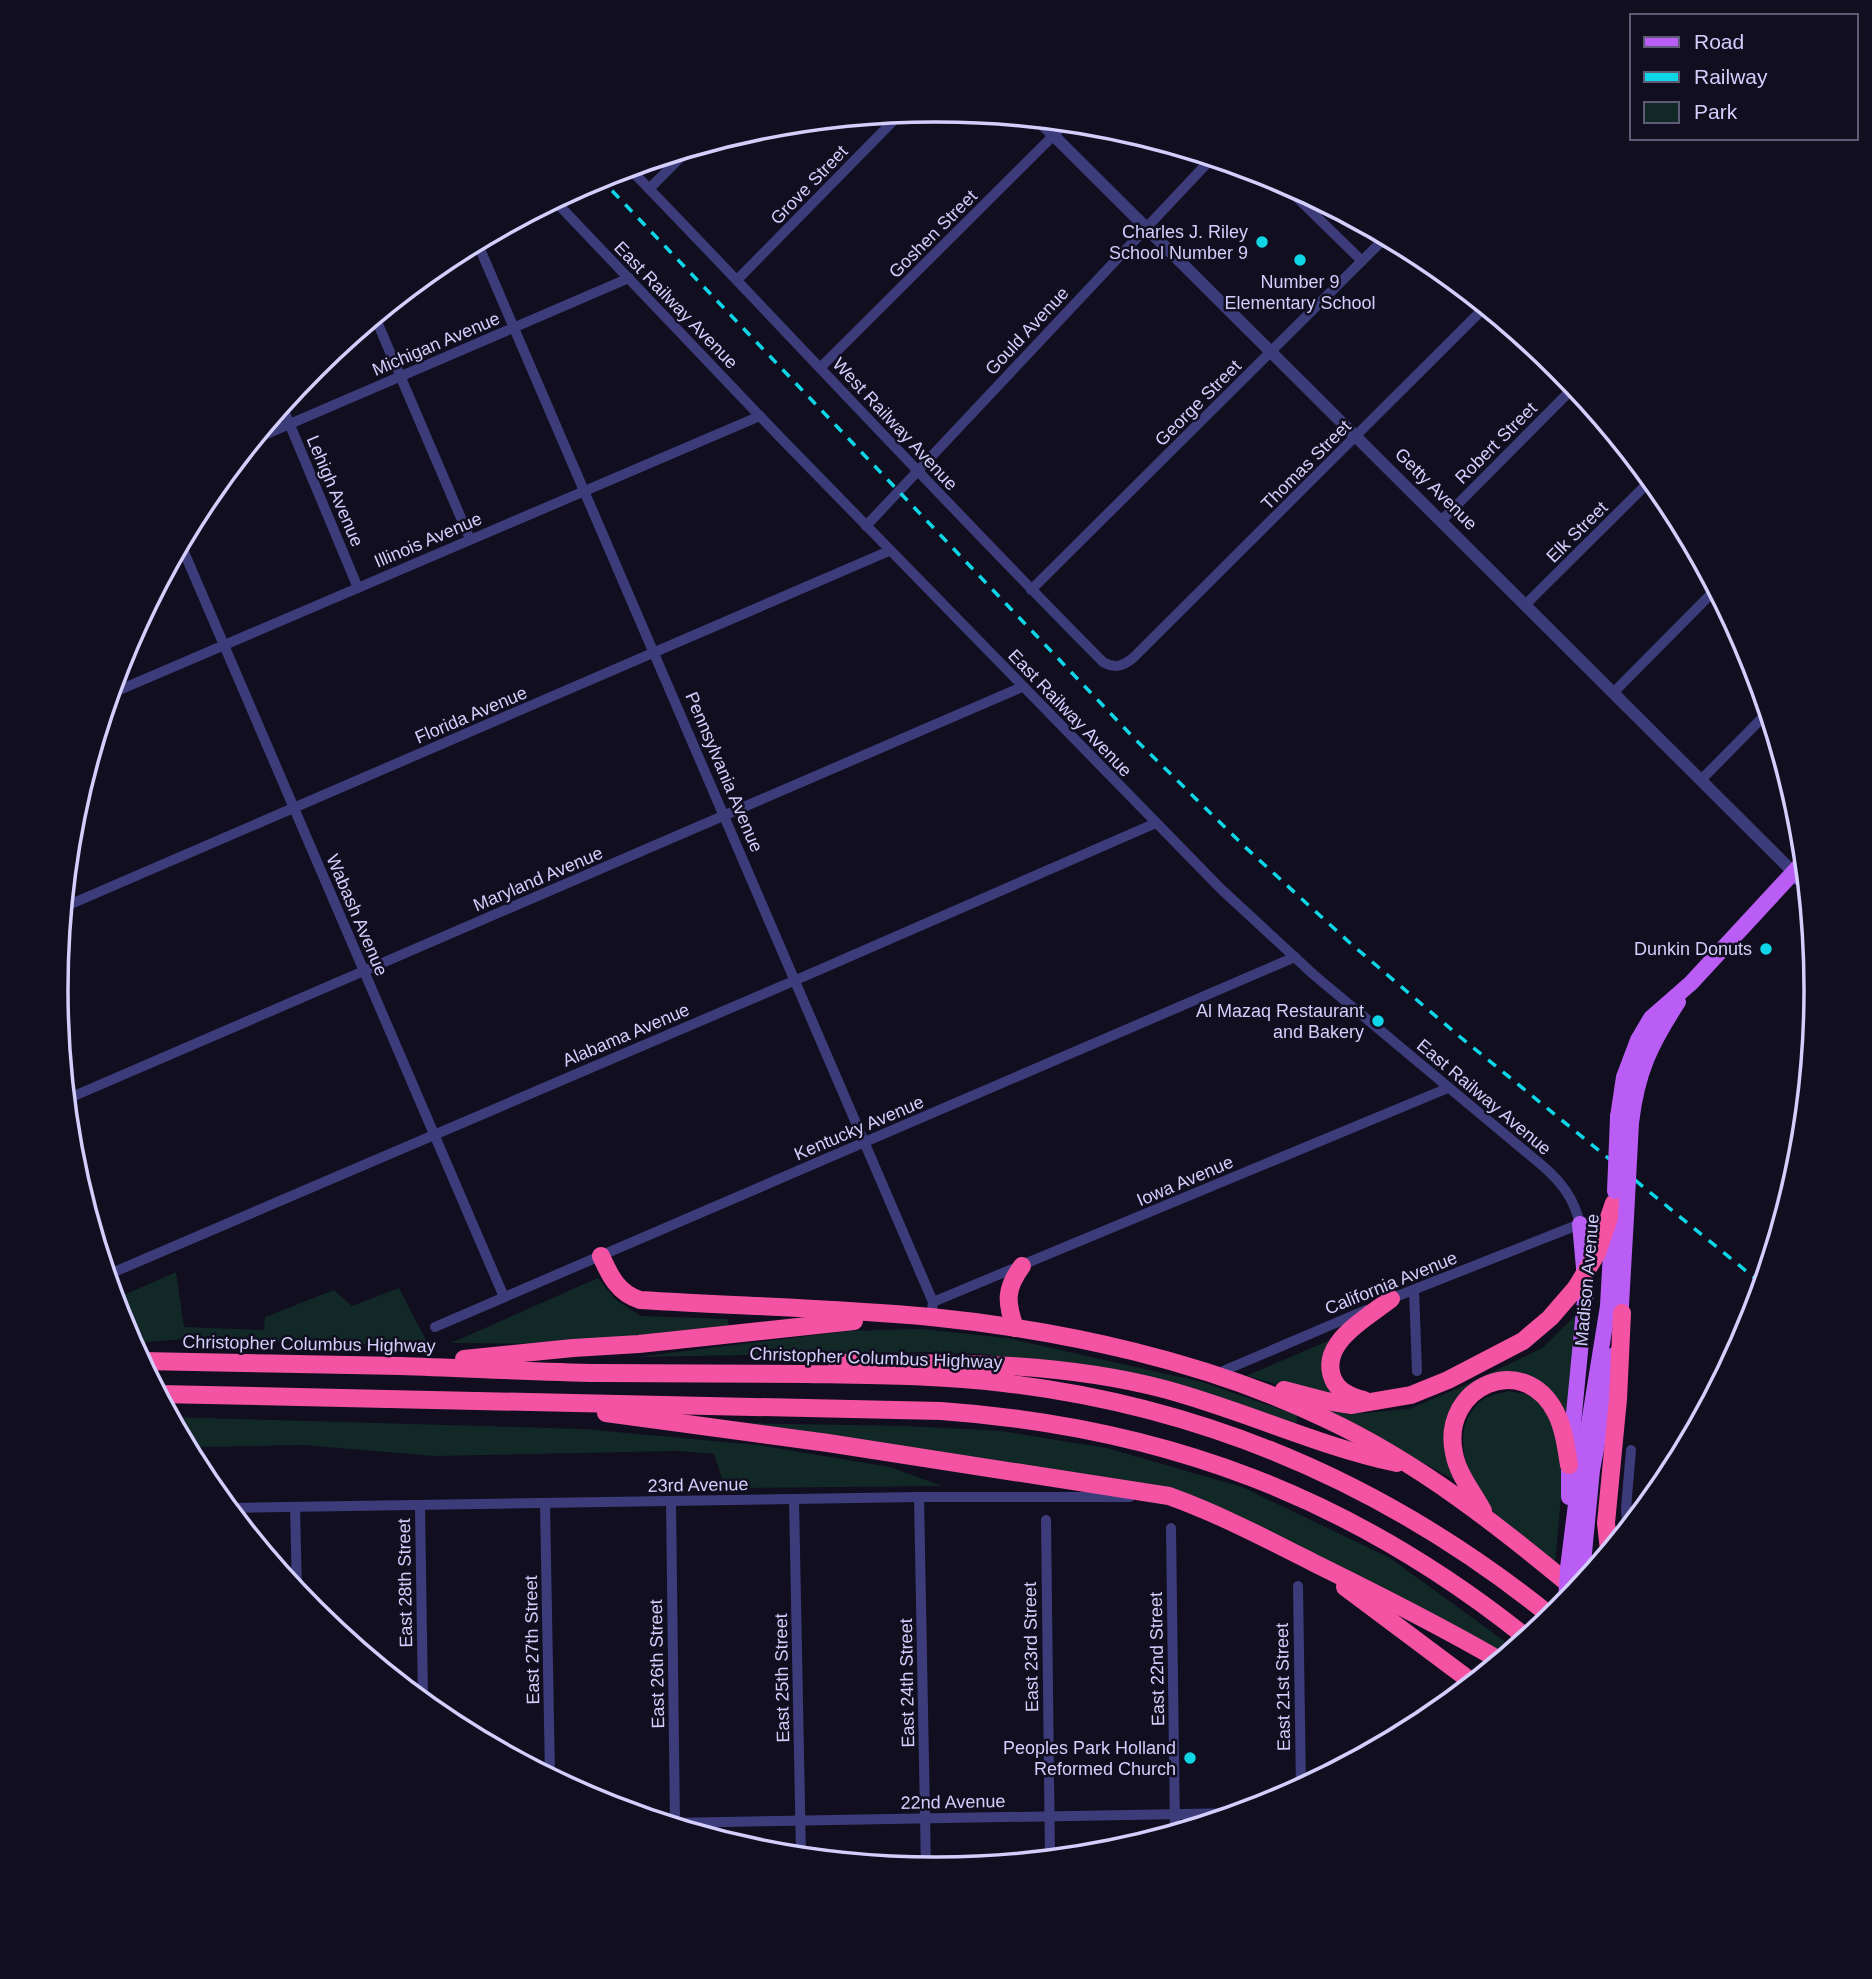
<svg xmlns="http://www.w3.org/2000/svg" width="1872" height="1979" viewBox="0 0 1872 1979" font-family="Arial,sans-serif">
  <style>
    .green { fill: #112827 }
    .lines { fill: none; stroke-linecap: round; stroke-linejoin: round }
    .minor { stroke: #3d3c7b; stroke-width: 10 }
    .tertiary { stroke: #3d3c7b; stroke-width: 12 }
    .secondary { stroke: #6d6cf5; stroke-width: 14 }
    .primary { stroke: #b95df4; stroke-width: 16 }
    .motorway { stroke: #f452a2; stroke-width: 18 }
    .rail { stroke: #0fd6e7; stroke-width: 3.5; stroke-dasharray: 10 9; stroke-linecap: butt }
    .primary-bridge { stroke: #b95df4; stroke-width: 16 }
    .motorway-bridge { stroke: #f452a2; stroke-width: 18 }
    .poi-dot { fill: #0fd6e7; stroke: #100e1f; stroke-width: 2.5 }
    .labels { text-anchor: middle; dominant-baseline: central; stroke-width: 5; stroke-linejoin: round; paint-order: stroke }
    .street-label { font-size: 18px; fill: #d3cefc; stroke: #100e1f }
    .poi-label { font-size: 18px; fill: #d3cefc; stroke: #100e1f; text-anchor: end }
    .rim { fill: none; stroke: #d3cefc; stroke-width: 3.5 }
  </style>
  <rect width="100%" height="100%" fill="#100e1f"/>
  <g class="green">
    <path d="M176,1272l8,55 80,3 1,-13 69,-27 18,16 47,-18 30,58 -245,-7 -52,4 -9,-17 -8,-27z"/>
    <path d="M598,1278l18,22 25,16 87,3 1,11 -162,14 -116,-1z"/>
    <path d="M1578,1313l-11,110 -33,-41 -69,10 -7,90 -136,-74 42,5 45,-4 52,-22 81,-39z"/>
    <path d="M920,1329l87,9 195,44 95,33 -1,11 -226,-59 -88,-13 -52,-2 -294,5 212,-26z"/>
    <path d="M1330,1340c-12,18 -3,39 2,58l-86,-22z"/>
    <path d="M1508,1391l25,4 18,18 13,51 -9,100c-24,-18 -56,-42 -72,-66 -20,-28 -32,-74 -1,-98 6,-5 18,-6 26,-9z"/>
    <path d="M172,1417l412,12 174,16 132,22 52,19 -217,2 -11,-34 -36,-3 -245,5 -130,-11 -100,2 -14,3z"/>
    <path d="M736,1423l172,3 93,5 106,17 135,39 148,71 124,90 -14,12 -286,-155z"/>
  </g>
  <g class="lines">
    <g class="minor">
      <path d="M629,168c159,164 313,332 474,494 12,7 20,4 30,-4l352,-351"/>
      <path d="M1279,180l83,81"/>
      <path d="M649,189l40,-40"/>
      <path d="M554,200l222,233 445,456 93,86 230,192c19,17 30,32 36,57l-190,75"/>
      <path d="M477,242l456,1060 -2,15"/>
      <path d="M738,279l163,-166"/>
      <path d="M375,317l95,222"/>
      <path d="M821,367l246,-245"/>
      <path d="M282,406l76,182"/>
      <path d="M255,439l374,-161"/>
      <path d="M1441,521l133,-134"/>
      <path d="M866,526l346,-368"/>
      <path d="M181,545l323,752"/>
      <path d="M1031,590l355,-353"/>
      <path d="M1525,605l126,-125"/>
      <path d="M1613,693l102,-103"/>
      <path d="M110,694l650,-278"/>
      <path d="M1701,780l66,-67"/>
      <path d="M64,907l825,-356"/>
      <path d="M67,1099l955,-412"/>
      <path d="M107,1275l689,-295 360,-157"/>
      <path d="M1414,1290l3,81"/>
      <path d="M933,1302l515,-214"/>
      <path d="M435,1327l860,-370"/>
      <path d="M1216,1374l150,-64"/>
      <path d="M919,1497l7,372"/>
      <path d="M794,1499l7,357"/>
      <path d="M671,1501l4,324"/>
      <path d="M545,1504l5,272"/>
      <path d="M420,1506l3,195"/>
      <path d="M295,1507l2,84"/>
      <path d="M229,1508l690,-11h211"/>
      <path d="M1046,1520l4,338"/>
      <path d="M1171,1528l4,304"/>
      <path d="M1627,1528l-1,-20 5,-58"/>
      <path d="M1298,1586l3,202"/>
      <path d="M668,1823l571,-10"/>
    </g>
    <path class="tertiary" d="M1038,120l755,752"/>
    <path class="secondary" d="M1793,872l13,13"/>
    <g class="primary">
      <path d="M1618,1117l6,-40 14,-37 13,-22 40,-35 112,-121"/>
      <path d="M1631,1123c6,-51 19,-78 47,-121"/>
      <path d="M1620,1323l6,-106"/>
      <path d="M1569,1497v-32l17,-175 -6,-66"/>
      <path d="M1568,1568l8,-64 32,-198 5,-90"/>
      <path d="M1581,1584l11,-114 22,-115"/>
    </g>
    <g class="motorway">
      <path d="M1597,1253l17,-50"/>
      <path d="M601,1256c9,20 17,37 39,44 97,6 194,8 291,17 132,13 278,45 397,103 91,43 171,106 248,170"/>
      <path d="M1015,1328c-9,-26 -10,-39 7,-62"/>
      <path d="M464,1359l109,-11 66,-4 215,-23"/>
      <path d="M142,1361c86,2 172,3 258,5 66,2 132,6 199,7 69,0 137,1 206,1 66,1 133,1 199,9 206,24 387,104 548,234"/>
      <path d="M837,1363c110,0 220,-2 327,26 79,21 153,57 233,74"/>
      <path d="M1284,1390l42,11 26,4 59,-10 37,-15 75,-39 27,-23 26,-30"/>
      <path d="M159,1394l782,17c224,16 410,86 586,227"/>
      <path d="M1364,1400c-13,-3 -26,-9 -31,-21 -15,-36 35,-62 58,-80"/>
      <path d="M606,1413l222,30 341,53c50,18 98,43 145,67 63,31 125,62 185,97"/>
      <path d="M1483,1511c-10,-19 -25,-36 -29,-58 -14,-66 70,-104 102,-40 8,16 10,34 13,52"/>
      <path d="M1609,1550l-3,-27 12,-124 4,-86"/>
      <path d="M1345,1587l127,95"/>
    </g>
    <path class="rail" d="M599,177l534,560 112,110 105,96 109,93 303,248"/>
    <g class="primary-bridge">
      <path d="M1615,1191l3,-74"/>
      <path d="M1626,1217l5,-94"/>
      <path d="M1566,1602l2,-34"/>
    </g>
    <path class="motorway-bridge" d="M1576,1288l21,-35"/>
  </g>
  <g class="poi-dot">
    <circle cx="1262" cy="242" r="7"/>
    <circle cx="1300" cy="260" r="7"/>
    <circle cx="1766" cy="949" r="7"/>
    <circle cx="1378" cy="1021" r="7"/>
    <circle cx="1190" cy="1758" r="7"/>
  </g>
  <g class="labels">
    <g class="street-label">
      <text transform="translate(809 185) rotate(-46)">Grove Street</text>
      <text transform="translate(933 234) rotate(-45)">Goshen Street</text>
      <text transform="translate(676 305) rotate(46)">East Railway Avenue</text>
      <text transform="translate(1027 331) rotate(-47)">Gould Avenue</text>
      <text transform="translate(436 344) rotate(-23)">Michigan Avenue</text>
      <text transform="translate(1198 403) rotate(-45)">George Street</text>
      <text transform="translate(895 424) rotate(47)">West Railway Avenue</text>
      <text transform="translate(1496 443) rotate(-45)">Robert Street</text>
      <text transform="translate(1306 465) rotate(-45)">Thomas Street</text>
      <text transform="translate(1436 489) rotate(45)">Getty Avenue</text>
      <text transform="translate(335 491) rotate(67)">Lehigh Avenue</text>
      <text transform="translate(1577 532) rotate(-45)">Elk Street</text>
      <text transform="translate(428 540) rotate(-23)">Illinois Avenue</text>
      <text transform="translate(1070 713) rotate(46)">East Railway Avenue</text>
      <text transform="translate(471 715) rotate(-23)">Florida Avenue</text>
      <text transform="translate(724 772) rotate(67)">Pennsylvania Avenue</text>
      <text transform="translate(538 879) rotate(-23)">Maryland Avenue</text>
      <text transform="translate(357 915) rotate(67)">Wabash Avenue</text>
      <text transform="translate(626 1035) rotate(-23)">Alabama Avenue</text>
      <text transform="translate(1484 1097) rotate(40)">East Railway Avenue</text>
      <text transform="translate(859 1128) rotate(-23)">Kentucky Avenue</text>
      <text transform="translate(1185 1181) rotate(-23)">Iowa Avenue</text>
      <text transform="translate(1587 1280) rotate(-85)">Madison Avenue</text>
      <text transform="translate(1391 1283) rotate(-22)">California Avenue</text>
      <text transform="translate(309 1344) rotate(1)">Christopher Columbus Highway</text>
      <text transform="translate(876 1358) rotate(2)">Christopher Columbus Highway</text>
      <text transform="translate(698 1485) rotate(-1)">23rd Avenue</text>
      <text transform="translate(405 1583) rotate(-91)">East 28th Street</text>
      <text transform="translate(532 1640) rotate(-91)">East 27th Street</text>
      <text transform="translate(1031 1647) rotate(-91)">East 23rd Street</text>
      <text transform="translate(1157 1659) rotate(-91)">East 22nd Street</text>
      <text transform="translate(657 1664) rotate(-91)">East 26th Street</text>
      <text transform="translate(782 1678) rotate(-91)">East 25th Street</text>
      <text transform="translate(907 1683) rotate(-91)">East 24th Street</text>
      <text transform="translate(1283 1687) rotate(-91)">East 21st Street</text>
      <text transform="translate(953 1802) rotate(-1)">22nd Avenue</text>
    </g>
    <g class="poi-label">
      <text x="1248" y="232">Charles J. Riley<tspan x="1248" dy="21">School Number 9</tspan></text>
      <text x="1300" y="282" text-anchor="middle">Number 9<tspan x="1300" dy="21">Elementary School</tspan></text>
      <text x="1752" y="949">Dunkin Donuts</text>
      <text x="1364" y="1011">Al Mazaq Restaurant<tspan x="1364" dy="21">and Bakery</tspan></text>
      <text x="1176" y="1748">Peoples Park Holland<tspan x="1176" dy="21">Reformed Church</tspan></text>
    </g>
  </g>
  <path d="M0 0H1872V1979H0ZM935 122H937A867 867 0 0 1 1804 989V990A867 867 0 0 1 937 1857H935A867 867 0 0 1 68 990V989A867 867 0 0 1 935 122Z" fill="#100e1f" fill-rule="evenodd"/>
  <path class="rim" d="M935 122H937A867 867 0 0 1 1804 989V990A867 867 0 0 1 937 1857H935A867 867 0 0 1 68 990V989A867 867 0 0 1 935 122Z"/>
  <rect x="1630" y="14" width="228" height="126" fill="#100e1f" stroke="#5e5b77" stroke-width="2"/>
  <rect x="1644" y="37" width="35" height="10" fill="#b95df4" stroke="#5e5b77" stroke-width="2"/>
  <text x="1694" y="49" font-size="21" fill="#d3cefc">Road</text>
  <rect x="1644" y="72" width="35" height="10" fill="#0fd6e7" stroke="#5e5b77" stroke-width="2"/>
  <text x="1694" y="84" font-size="21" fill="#d3cefc">Railway</text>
  <rect x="1644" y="102" width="35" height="21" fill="#112827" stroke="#5e5b77" stroke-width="2"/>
  <text x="1694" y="119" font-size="21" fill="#d3cefc">Park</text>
</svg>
